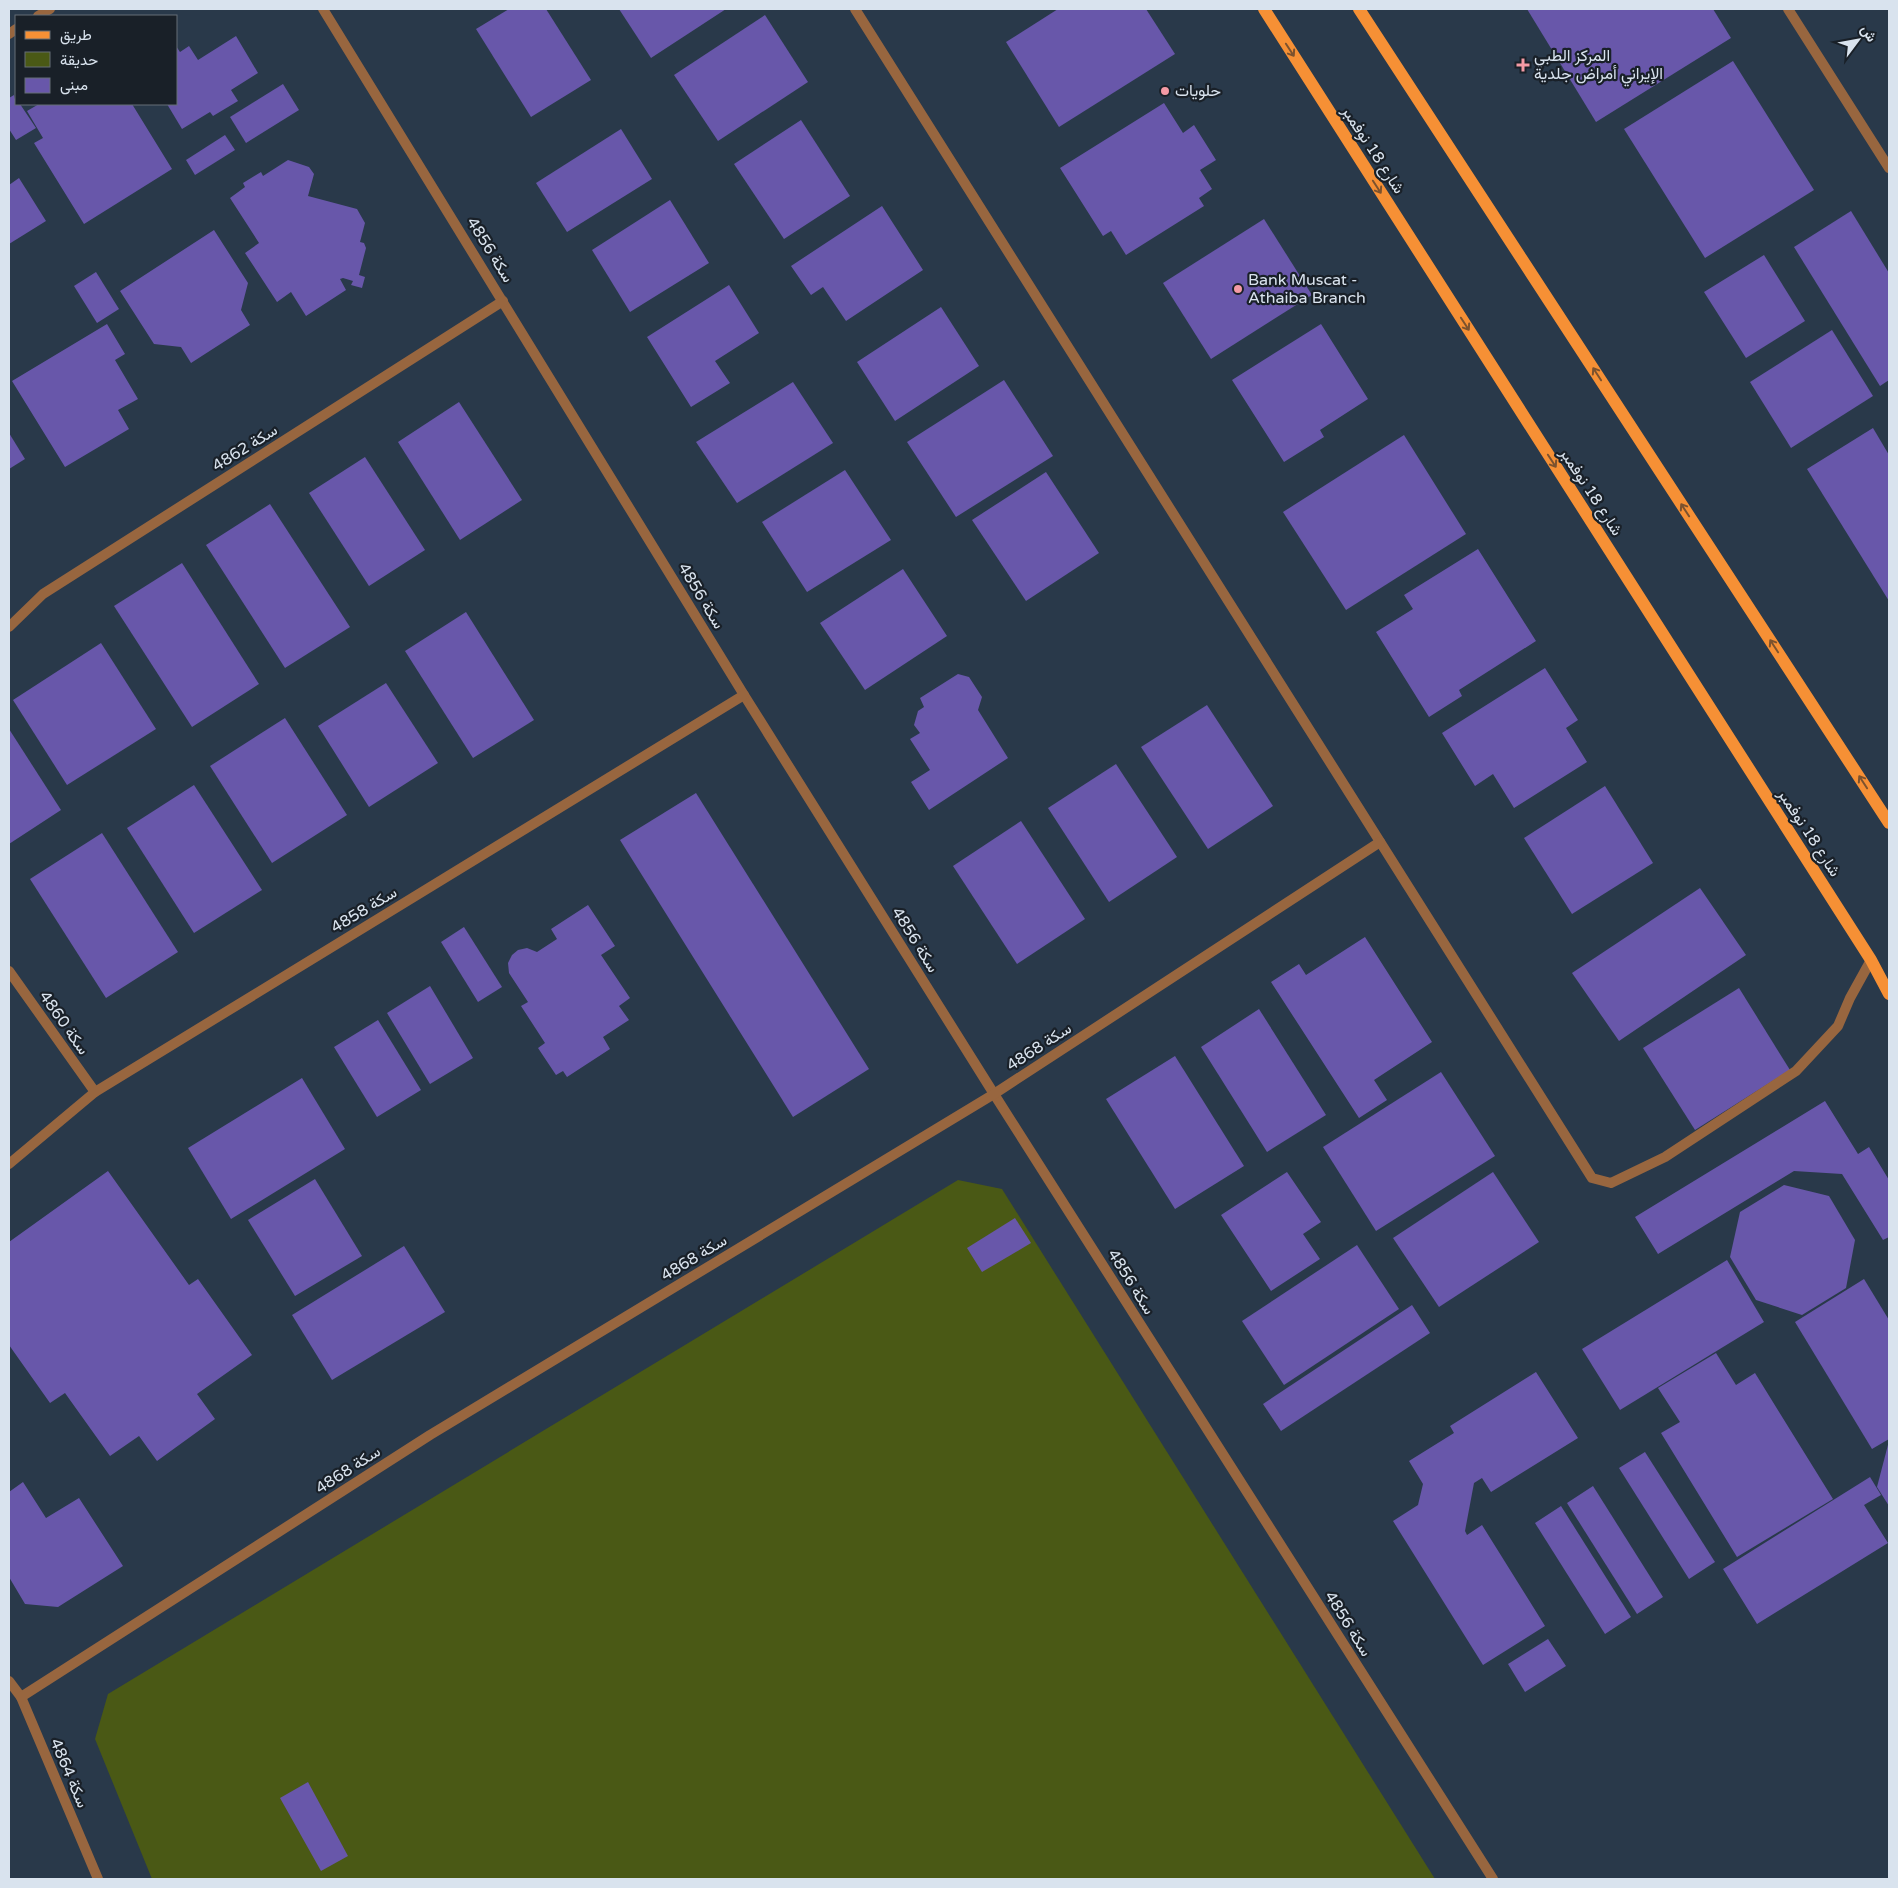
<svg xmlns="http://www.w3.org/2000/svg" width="1898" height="1888" viewBox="0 0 1898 1888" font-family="'Varela Round',Vazirmatn,sans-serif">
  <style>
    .green { fill: #4a5915 }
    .building { fill: #6857aa }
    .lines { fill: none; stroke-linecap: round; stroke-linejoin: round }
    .minor { stroke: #98663f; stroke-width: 10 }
    .primary { stroke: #f69035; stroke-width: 12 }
    .oneway { stroke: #7c522e }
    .poi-dot { fill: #f49aa5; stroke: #192028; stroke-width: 2 }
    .labels { text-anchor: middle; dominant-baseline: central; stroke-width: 4.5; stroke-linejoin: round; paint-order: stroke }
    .poi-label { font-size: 16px; fill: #d9e3ee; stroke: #192028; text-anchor: start }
    .street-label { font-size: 16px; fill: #d9e3ee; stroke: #192028 }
  </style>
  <rect width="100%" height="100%" fill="#29394a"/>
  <path class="green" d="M958,1180l44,9 433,690h-1283l-57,-140 13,-45z"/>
  <g class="building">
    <path d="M509,9h37l45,71 -60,37 -55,-88z"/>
    <path d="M619,9h107l-75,49z"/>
    <path d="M1058,9h88l29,45 -116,73 -53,-85z"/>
    <path d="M1527,9h186l18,29 -135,84z"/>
    <path d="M765,15l43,67 -90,59 -44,-66z"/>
    <path d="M236,36l22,37 -27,17 7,11 -25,15 -3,-4 -28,17 -15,-25h9v-58l4,6 9,-6 9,14z"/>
    <path d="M1733,61l81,129 -109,68 -81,-129z"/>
    <path d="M283,84l16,26 -53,33 -16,-26z"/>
    <path d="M14,95l2,9h4l16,24 -20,12 -7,-11v-31z"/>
    <path d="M1164,103l19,30 11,-8 22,35 -16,10 12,19 -13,9 5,8 -78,49 -15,-24 -8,5 -43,-68z"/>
    <path d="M39,104h93l40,65 -88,55 -50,-81 9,-5 -16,-27z"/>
    <path d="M801,120l49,76 -66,43 -50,-75z"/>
    <path d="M621,129l31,50 -85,53 -31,-49z"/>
    <path d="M225,135l10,15 -40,25 -9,-15z"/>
    <path d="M288,160l21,7 5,7 -6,22 49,13 8,14 -5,19 4,1 2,5 -7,27 6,2 -3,11 -11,-3 2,-4 -10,-3 -3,1 6,11 -40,26 -15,-24 -14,10 -32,-49 14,-10 -29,-45 15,-11 -2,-4 18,-11 2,4z"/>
    <path d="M19,178l27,43 -37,23v-59z"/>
    <path d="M670,200l39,63 -79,49 -38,-62z"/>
    <path d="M882,206l41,64 -77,51 -23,-34 -12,8 -20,-29z"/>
    <path d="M1851,211l38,62v107l-9,6 -86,-139z"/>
    <path d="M1264,219l48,76 -101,64 -48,-76z"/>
    <path d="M214,230l34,53 -7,27 9,15 -59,38 -10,-16 -27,-3 -34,-53z"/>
    <path d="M1764,255l41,66 -59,37 -42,-66z"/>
    <path d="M96,272l23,37 -22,14 -23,-37z"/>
    <path d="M729,285l30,48 -44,28 15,22 -39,24 -44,-70z"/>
    <path d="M941,307l38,59 -84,55 -38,-59z"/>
    <path d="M107,324l18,30 -10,6 23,39 -20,11 11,19 -64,38 -53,-86z"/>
    <path d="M1321,324l47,75 -48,31 4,7 -40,25 -52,-82z"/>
    <path d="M1832,330l41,66 -82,52 -41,-66z"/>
    <path d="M1004,380l49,76 -97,61 -49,-75z"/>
    <path d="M793,382l40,61 -96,60 -41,-61z"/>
    <path d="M459,402l63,98 -62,40 -62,-98z"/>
    <path d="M1873,428l16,27v146l-82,-132z"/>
    <path d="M9,433l16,26 -16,10z"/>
    <path d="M1404,435l62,99 -120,76 -63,-98z"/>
    <path d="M365,457l60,93 -56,36 -60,-93z"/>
    <path d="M845,470l46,70 -84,52 -45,-70z"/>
    <path d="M1046,472l53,81 -73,48 -54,-81z"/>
    <path d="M270,504l80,123 -65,41 -79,-123z"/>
    <path d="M1478,549l58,92 -77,49 3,6 -33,21 -53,-85 37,-23 -9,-14z"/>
    <path d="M182,563l77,121 -67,43 -78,-121z"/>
    <path d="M903,569l44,67 -82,54 -45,-67z"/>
    <path d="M466,612l68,108 -61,38 -68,-107z"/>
    <path d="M101,643l55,86 -89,56 -54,-85z"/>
    <path d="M1545,668l33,52 -12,8 21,34 -73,46 -21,-34 -18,12 -33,-53z"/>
    <path d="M958,674l11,3 13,20 -4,13 30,48 -79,52 -18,-28 19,-12 -20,-31 10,-6 -6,-8 4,-14 6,-4 -4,-9z"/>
    <path d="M386,683l52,80 -69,44 -51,-81z"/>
    <path d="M1207,705l66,101 -65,43 -67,-102z"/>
    <path d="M285,718l62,97 -75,48 -62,-97z"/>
    <path d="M9,729l52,81 -52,34z"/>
    <path d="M1116,764l61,93 -68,45 -61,-94z"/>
    <path d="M194,785l68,105 -68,43 -67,-105z"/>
    <path d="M1605,786l48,77 -81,51 -48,-76z"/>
    <path d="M696,793l173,276 -76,48 -173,-277z"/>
    <path d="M1021,821l64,98 -68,45 -64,-98z"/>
    <path d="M102,833l76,119 -72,46 -76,-119z"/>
    <path d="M1700,888l46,67 -127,86 -47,-68z"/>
    <path d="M588,905l27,41 -14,9 29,43 -11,8 10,14 -26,17 7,12 -43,28 -4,-6 -7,4 -18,-27 7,-5 -24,-37 7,-4 -19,-29 -1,-10 4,-8 6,-5 9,-2 10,4 20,-13 -6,-10z"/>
    <path d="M464,927l38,60 -24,15 -37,-60z"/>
    <path d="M1365,937l67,105 -58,38 13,20 -28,18 -88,-136 28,-18 7,11z"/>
    <path d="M430,986l43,72 -43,26 -43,-71z"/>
    <path d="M1739,988l51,82 -95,60 -52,-82z"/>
    <path d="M1259,1009l67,106 -59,37 -66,-105z"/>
    <path d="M378,1020l43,70 -44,27 -43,-70z"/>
    <path d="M1175,1056l69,110 -69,43 -69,-110z"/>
    <path d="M1441,1072l54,84 -119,75 -53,-84z"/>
    <path d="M302,1078l43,71 -114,70 -43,-71z"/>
    <path d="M1825,1101l33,53 11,-7 20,33v57l-6,3 -41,-66 -48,-3 -136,83 -23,-37z"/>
    <path d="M108,1171l81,114 9,-6 54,76 -55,39 18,25 -58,42 -18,-25 -29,20 -45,-63 -15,10 -41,-58v-103z"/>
    <path d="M1287,1172l34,50 -18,12 17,25 -49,32 -50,-76z"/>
    <path d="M1493,1172l46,70 -100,65 -46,-69z"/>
    <path d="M315,1179l47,77 -67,40 -47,-76z"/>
    <path d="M1784,1185l45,11 26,44 -9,48 -44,27 -46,-15 -26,-43 10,-45z"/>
    <path d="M1015,1218l16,25 -49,29 -15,-24z"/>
    <path d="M1357,1245l42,64 -115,76 -42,-64z"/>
    <path d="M404,1246l41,66 -113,68 -40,-65z"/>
    <path d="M1727,1260l37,62 -144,88 -38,-61z"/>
    <path d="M1864,1279l25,41v119l-17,10 -77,-127z"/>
    <path d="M1412,1305l18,28 -149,98 -18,-27z"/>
    <path d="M1716,1353l20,32 19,-12 78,126 -96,58 -76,-124 19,-11 -22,-34z"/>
    <path d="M1536,1372l42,66 -87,54 -9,-14 -8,5 -9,48 2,4 15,-10 63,101 -62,39 -90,-144 25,-16 5,-21 -14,-23 45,-28 -4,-7z"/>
    <path d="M1889,1441v65l-12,-19z"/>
    <path d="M1645,1452l70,110 -26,17 -70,-111z"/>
    <path d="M1870,1477l11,18 -17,10 24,38 -131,81 -34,-55z"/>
    <path d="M23,1482l23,36 33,-20 44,68 -65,41 -33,-3 -16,-27v-85z"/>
    <path d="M1593,1486l70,111 -26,17 -70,-111z"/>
    <path d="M1561,1506l70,111 -26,17 -70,-111z"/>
    <path d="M1548,1639l18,27 -41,26 -17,-28z"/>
    <path d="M308,1782l40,74 -27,15 -41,-73z"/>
  </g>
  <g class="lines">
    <g class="minor">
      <path d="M323,9l421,686 250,399 499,785"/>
      <path d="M855,9l737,1169 19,5 54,-26 131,-86 42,-45 12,-28 21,-38"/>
      <path d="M1788,9l101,159"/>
      <path d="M38,16l12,-7"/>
      <path d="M9,34l7,-5"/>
      <path d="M9,627l34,-33 460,-293"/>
      <path d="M9,971l86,121"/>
      <path d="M9,1164l86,-72 649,-397"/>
      <path d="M9,1681l12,16 77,182"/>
      <path d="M21,1697l409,-262 564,-341 386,-252"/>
    </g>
    <g class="primary">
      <path d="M1264,9l607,951 18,34"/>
      <path d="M1359,9l530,814"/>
    </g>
  </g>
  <defs><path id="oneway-shaft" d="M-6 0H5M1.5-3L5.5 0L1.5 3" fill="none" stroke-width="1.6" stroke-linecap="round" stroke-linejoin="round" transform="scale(1.25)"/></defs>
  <g class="oneway">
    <use href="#oneway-shaft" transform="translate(1290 50) rotate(57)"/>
    <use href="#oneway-shaft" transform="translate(1377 187) rotate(57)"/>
    <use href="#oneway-shaft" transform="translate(1465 324) rotate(57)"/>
    <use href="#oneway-shaft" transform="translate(1597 374) rotate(-123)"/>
    <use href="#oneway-shaft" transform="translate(1552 461) rotate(57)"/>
    <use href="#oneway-shaft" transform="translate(1685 510) rotate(-123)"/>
    <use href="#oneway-shaft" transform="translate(1774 646) rotate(-123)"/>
    <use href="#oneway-shaft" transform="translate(1863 782) rotate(-123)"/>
  </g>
  <g class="poi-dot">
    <path d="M1520.5 57.5h5v5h5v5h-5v5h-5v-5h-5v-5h5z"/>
    <circle cx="1165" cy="91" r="5"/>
    <circle cx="1238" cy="289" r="5"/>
  </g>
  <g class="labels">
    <g class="poi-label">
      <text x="1534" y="56">المركز الطبي<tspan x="1534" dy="18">الإيراني أمراض جلدية</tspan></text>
      <text x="1175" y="91">حلويات</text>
      <text x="1248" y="280">Bank Muscat -<tspan x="1248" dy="18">Athaiba Branch</tspan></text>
    </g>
    <g class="street-label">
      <text transform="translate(1373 150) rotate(57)">شارع 18 نوفمبر</text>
      <text transform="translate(490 250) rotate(58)">سكة 4856</text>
      <text transform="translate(245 448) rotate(-32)">سكة 4862</text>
      <text transform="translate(1591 492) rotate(57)">شارع 18 نوفمبر</text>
      <text transform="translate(701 596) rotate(59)">سكة 4856</text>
      <text transform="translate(1809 833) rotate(57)">شارع 18 نوفمبر</text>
      <text transform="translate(364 910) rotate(-31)">سكة 4858</text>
      <text transform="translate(915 940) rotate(58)">سكة 4856</text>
      <text transform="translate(64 1023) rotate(55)">سكة 4860</text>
      <text transform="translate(1039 1047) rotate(-33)">سكة 4868</text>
      <text transform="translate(694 1258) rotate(-31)">سكة 4868</text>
      <text transform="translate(1131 1282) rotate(58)">سكة 4856</text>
      <text transform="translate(348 1470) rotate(-33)">سكة 4868</text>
      <text transform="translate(1348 1624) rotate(58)">سكة 4856</text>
      <text transform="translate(69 1773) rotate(67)">سكة 4864</text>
    </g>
  </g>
  <rect width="1898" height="1888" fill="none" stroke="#d9e3ee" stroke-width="20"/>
  <rect x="15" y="15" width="162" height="90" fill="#192028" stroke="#666e77"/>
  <rect x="25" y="31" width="25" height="8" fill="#f69035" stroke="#666e77"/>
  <text x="60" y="40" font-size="15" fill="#d9e3ee">طريق</text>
  <rect x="25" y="52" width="25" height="15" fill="#4a5915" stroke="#666e77"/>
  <text x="60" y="65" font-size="15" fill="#d9e3ee">حديقة</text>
  <rect x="25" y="78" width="25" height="15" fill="#6857aa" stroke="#666e77"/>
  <text x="60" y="90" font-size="15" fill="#d9e3ee">مبنى</text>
  <g transform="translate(1858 40) rotate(58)" stroke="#192028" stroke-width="4" paint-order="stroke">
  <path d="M0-4L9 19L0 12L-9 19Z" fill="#d9e3ee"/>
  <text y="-8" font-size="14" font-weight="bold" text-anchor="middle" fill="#d9e3ee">ش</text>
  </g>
</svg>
